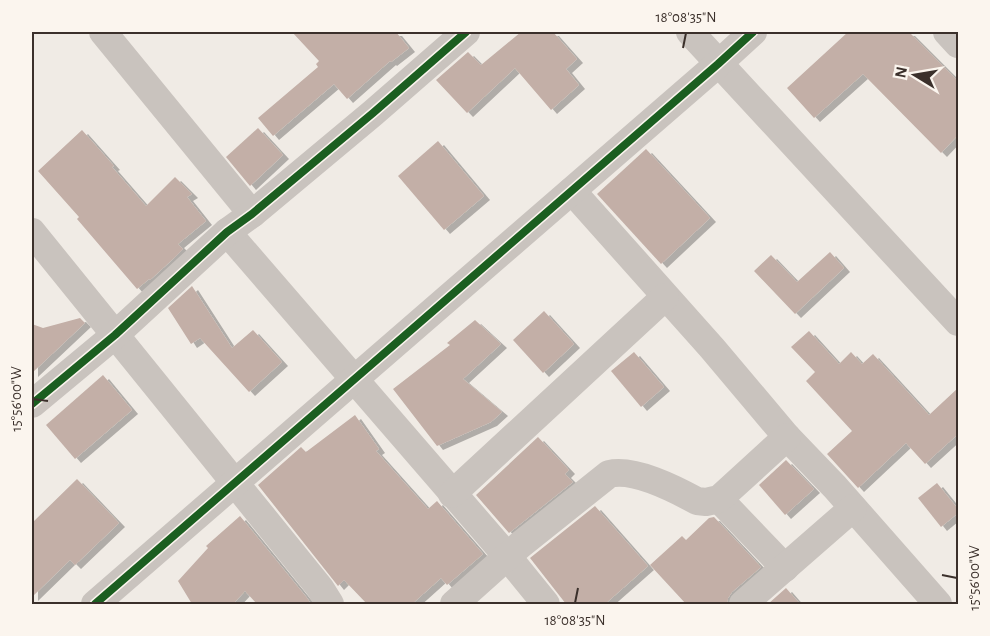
<svg xmlns="http://www.w3.org/2000/svg" width="990" height="636" viewBox="0 0 990 636" font-family="'Alegreya Sans',sans-serif">
  <style>
    .building { fill: #c3afa7; filter: url(#shadow) }
    .lines { fill: none; stroke-linecap: round; stroke-linejoin: round }
    .street { stroke: #c9c3be; stroke-width: 28 }
    .cycleway-casing { stroke: #fbf5ee; stroke-width: 11 }
    .cycleway { stroke: #1b5e20; stroke-width: 8 }
    .ticks { fill: none; stroke: #3b302b; stroke-width: 2 }
    .neatline { fill: none; stroke: #3b302b; stroke-width: 2 }
    .ticks-label { font-size: 15px; text-anchor: middle; fill: #3b302b }
  </style>
  <defs>
    <filter id="shadow"><feDropShadow dx="6" dy="4" stdDeviation="0" flood-color="#0004"/></filter>
  </defs>
  <rect width="100%" height="100%" fill="#f0ebe5"/>
  <g class="building">
    <path d="M292,32h104l13,16 -18,14 -1,-1 -43,38 -13,-15 -61,52 -15,-18 60,-51 -2,-3 3,-3z"/>
    <path d="M521,32h32l24,27 -11,10 13,16 -28,25 -36,-42 -48,45 -31,-33 32,-28 13,13z"/>
    <path d="M848,32h61l49,49v54l-17,18 -78,-79 -49,44 -27,-30z"/>
    <path d="M258,128l25,27 -33,31 -24,-29z"/>
    <path d="M82,130l32,36 -2,1 34,39 29,-29 17,17 -5,3 19,24 -28,23 5,5 -9,9 -24,22 -1,-1 -12,10 -60,-70 2,-2 -41,-46z"/>
    <path d="M438,141l46,55 -40,34 -46,-54z"/>
    <path d="M646,149l64,69 -49,46 -64,-70z"/>
    <path d="M830,252l14,16 -49,46 -41,-43 17,-16 26,27z"/>
    <path d="M192,286l40,62 21,-18 29,32 -33,30 -49,-54 -9,6 -23,-36z"/>
    <path d="M544,311l30,33 -31,29 -30,-33z"/>
    <path d="M80,318l5,5 -53,50v-49l11,4z"/>
    <path d="M475,320l26,24 -38,35 39,33 -11,10 -54,24 -44,-57 57,-44 -3,-2z"/>
    <path d="M809,331l30,33 12,-12 11,12 11,-10 56,61 29,-27v46l-33,30 -19,-21 -48,45 -31,-34 25,-23 -46,-50 9,-9 -24,-25z"/>
    <path d="M634,352l30,35 -23,20 -30,-36z"/>
    <path d="M103,375l29,35 -57,49 -29,-34z"/>
    <path d="M355,415l24,34 -3,2 52,58 9,-8 46,53 -36,31 -6,-7 -29,26h-45l-23,-24 -6,6 -80,-101 43,-38 5,5z"/>
    <path d="M538,437l31,33 -4,4 8,8 -64,51 -33,-38z"/>
    <path d="M786,460l28,29 -29,26 -26,-30z"/>
    <path d="M77,479l42,44 -44,42 -5,-5 -38,37v-74z"/>
    <path d="M937,483l21,26v4l-17,14 -23,-29z"/>
    <path d="M595,506l53,60 -43,38h-39l-36,-46z"/>
    <path d="M240,516l67,82 4,6h-54l-12,-13 -12,13h-41l-14,-23 30,-33 -2,-2z"/>
    <path d="M714,517l47,50 -29,25 -4,6 -1,6h-41l-36,-39 32,-29 4,4 23,-22z"/>
    <path d="M786,588l14,16h-32z"/>
  </g>
  <g class="lines">
    <g class="street">
      <path d="M103,32l149,182"/>
      <path d="M690,32l268,290"/>
      <path d="M947,32l11,12"/>
      <path d="M572,191l140,157 75,89 48,50 103,117"/>
      <path d="M32,232l288,356 10,16"/>
      <path d="M227,232l280,324 39,48"/>
      <path d="M32,404l83,-69 112,-103 25,-18 121,-101 93,-81"/>
      <path d="M452,494l213,-197"/>
      <path d="M719,499l66,69"/>
      <path d="M95,604l623,-540 35,-32"/>
      <path d="M454,604l66,-59 89,-71c25,-6 66,15 88,27l9,1 13,-3 68,-62"/>
      <path d="M743,604l110,-96"/>
    </g>
    <defs>
      <g id="cycleway">
        <path d="M32,404l83,-69 112,-103 25,-18 121,-101 93,-81"/>
        <path d="M95,604l623,-540 35,-32"/>
      </g>
    </defs>
    <use href="#cycleway" class="cycleway-casing"/>
    <use href="#cycleway" class="cycleway"/>
  </g>
  <path class="ticks" d="M683,48l3,-15M33,399l15,2M942,575l15,3M575,603l3,-15"/>
  <rect width="990" height="636" fill="none" stroke="#fbf5ee" stroke-width="66"/>
  <g transform="translate(915 75) rotate(281)" stroke="#fbf5ee" stroke-width="4.5" paint-order="stroke">
  <path d="M0-4.5L10 22L0 15L-10 22Z" fill="#3b302b"/>
  <text y="-9" font-size="16" font-weight="bold" text-anchor="middle" fill="#3b302b">N</text>
  </g>
  <rect x="33" y="33" width="924" height="570" class="neatline"/>
  <g class="ticks-label">
    <text x="686" y="22">18°08'35"N</text>
    <text transform="translate(16 399) rotate(-90)" y="5">15°56'00"W</text>
    <text transform="translate(974 578) rotate(-90)" y="5">15°56'00"W</text>
    <text x="575" y="625">18°08'35"N</text>
  </g>
</svg>
